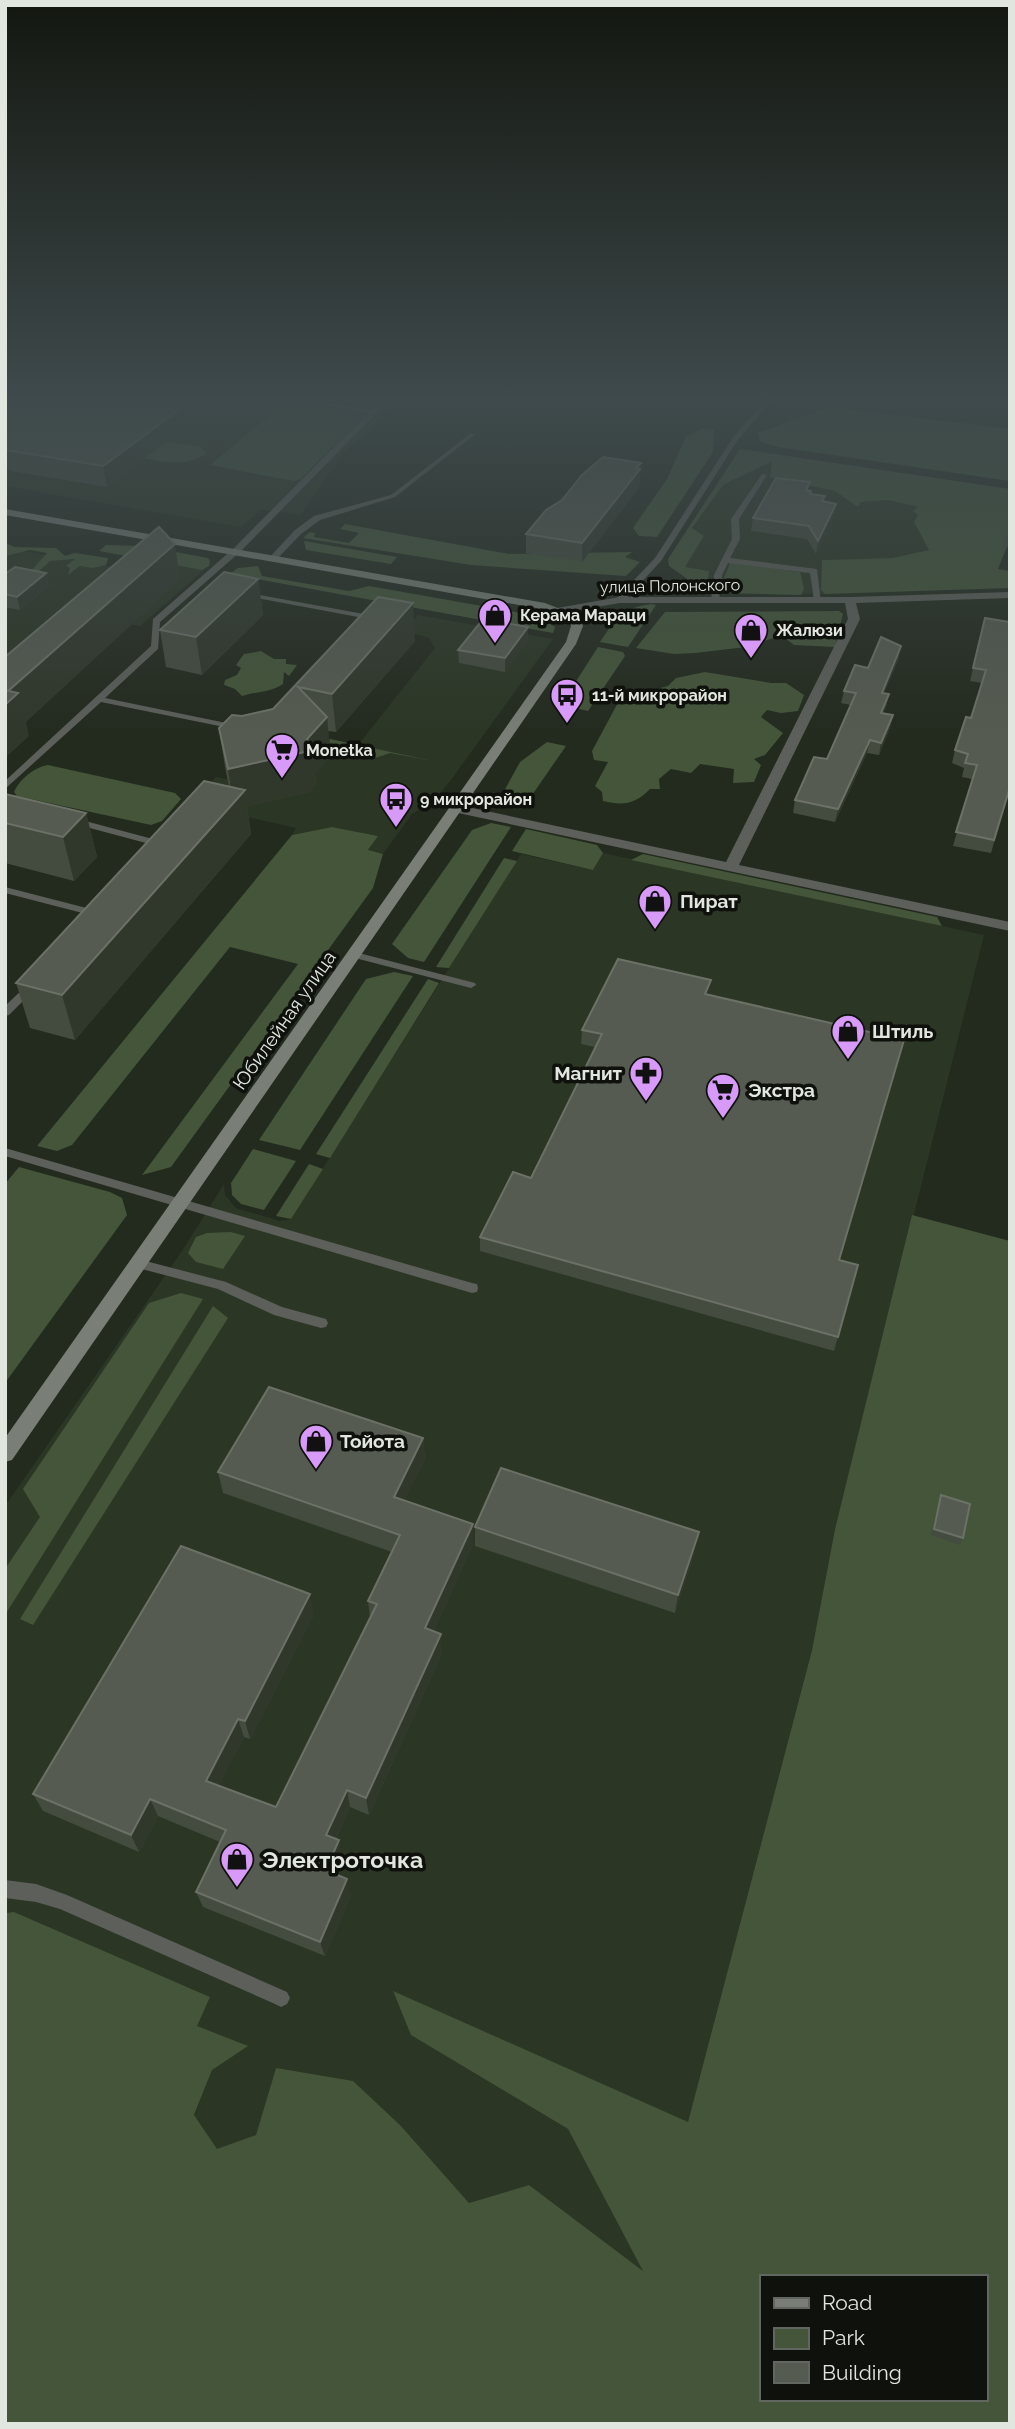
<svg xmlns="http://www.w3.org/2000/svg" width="1015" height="2429" viewBox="0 0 1015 2429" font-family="Raleway,sans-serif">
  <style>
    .built { fill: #2c3625 }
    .green { fill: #445539; fill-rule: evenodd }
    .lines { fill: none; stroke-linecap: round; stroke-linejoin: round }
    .service { fill: #5c5f5a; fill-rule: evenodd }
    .minor { fill: #5c5f5a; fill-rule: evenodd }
    .secondary { fill: #797f76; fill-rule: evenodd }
    .wall { fill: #444b3f }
    .shaded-wall { fill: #30372b }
    .building { fill: #555b50; stroke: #6b7166; stroke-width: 2 }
    .labels { text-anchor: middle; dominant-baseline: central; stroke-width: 7; stroke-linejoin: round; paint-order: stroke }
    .far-street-label { font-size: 16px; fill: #e1e6de; stroke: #0e110c }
    .far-poi-label { font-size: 16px; font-weight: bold; fill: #e1e6de; stroke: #0e110c; text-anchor: start }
    .poi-label { font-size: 19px; font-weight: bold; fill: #e1e6de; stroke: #0e110c; text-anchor: start }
    .street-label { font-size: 19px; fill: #e1e6de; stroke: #0e110c }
    .near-poi-label { font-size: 23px; font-weight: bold; fill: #e1e6de; stroke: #0e110c; text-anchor: start }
  </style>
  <rect width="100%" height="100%" fill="#232a1e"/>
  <g class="built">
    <path d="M5,398h398l-58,53 -44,64 -39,-6 -21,18 -236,-41z"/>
    <path d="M773,460l-4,12 23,9 44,10 22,16 3,-5 28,-2 31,7 -6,5 4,3 -4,8 15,27 -37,8 -70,2 3,34h6l-124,-1 2,-22 -25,-4 20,-31 -12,-7 31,-44z"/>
    <path d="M5,548l113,20 -113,95z"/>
    <path d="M134,557l71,12 -65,57 -63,-12z"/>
    <path d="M418,615l135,24 -102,141 -18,22 -21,12 -29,40 -15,-3 9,-15 -45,-9 -40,8 4,-7 -93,-21 2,-18 11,-12 11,2 2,4 82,-4 14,-17 5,-23 28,6 77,-97 -6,-10 -24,-7z"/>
    <path d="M603,853l381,82 -149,594 -23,121 -124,473 -295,-131 19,43 156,94 76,143 -115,-87 -60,18 -68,-77 -125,-58 -20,67 -39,15 -23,-34 18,-46 -16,-44 14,-29 -196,-85 -9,1v-407l177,-255 42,-67 1,11 11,13 44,13 11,-2 230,-365 72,16z"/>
  </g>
  <g class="green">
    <path d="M286,402l68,10 8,5 -61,62 -7,2 -84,-16z"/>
    <path d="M830,407l180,22v52l-232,-34 -17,-5 -4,-9z"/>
    <path d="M702,428l12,2 -1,22 -56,85 -18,-1 -6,-8 34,-49 19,-42z"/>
    <path d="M141,437l59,10 6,6c-22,19 -61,4 -87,0z"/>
    <path d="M740,449l270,40v50l-12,30 12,2v17l-185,6 -4,-4 1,-30 70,-2 37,-8 -15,-28 4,-7 -5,-4 6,-4 -30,-7 -28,2 -3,5 -23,-16 -65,-14 2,-16 -49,24 -31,43 12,8 -19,31 24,4 -2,22 -38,-27 -1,-7z"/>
    <path d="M345,524l164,30 123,-2 -7,5 15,5 -14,14 -155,-11 -168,-27 7,-6 5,1 -1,4 35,6 10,-10 -19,-4z"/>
    <path d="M304,541l93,16 -6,7 -85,-14z"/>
    <path d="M5,543l10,4 41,1 9,8 10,-3 33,5 -2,7 -13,3 -13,-2 -12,9 2,-7 -4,-2 9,-7 -25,2 -11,10v5l10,10 -27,-5 25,-28 -17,-3 -25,6z"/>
    <path d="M106,545l37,1 65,12 2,3 -1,5 -7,4 -103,-19z"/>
    <path d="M730,563l70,9 4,17 -3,6 -78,-2 -3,-5z"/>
    <path d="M258,566l4,10 87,15 20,-5 169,30 17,11 -2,6 -324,-59 9,-6z"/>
    <path d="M652,604l4,1 -28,42 -28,-5c15,-23 23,-35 52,-38z"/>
    <path d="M839,611l4,3 -8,33 -41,-2 -9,-7 -8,-1 -31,10 -51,6 -21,1 -38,-6 29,-36z"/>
    <path d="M598,647l25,5 2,4 -37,55 -17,-4 2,-21z"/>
    <path d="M261,651l13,8h12v5l11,1 -8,11 -5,-4 -1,12c-14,9 -25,7 -41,12l-7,-7 -11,-4 1,-5 12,-5 4,-7 -5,-3 8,-11z"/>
    <path d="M705,672l66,11h15l18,12 -6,16 -17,2 -14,-3 -6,7 22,16 -18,22 -11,4 7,6 -7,17 -21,1 1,-14 -34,-5 -9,9 -20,-4 -12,10 1,10h-10c-14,15 -27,17 -47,12l-1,-9 -7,-6 13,-24 -14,-2 -2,-9 29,-54 8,-1 17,5 3,-10 19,-5 8,-8z"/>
    <path d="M330,739l103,22 -43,-8 -18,6 -48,-10z"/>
    <path d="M547,742l19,4 -36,52 -26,-7 16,-29z"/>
    <path d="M48,765l127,28 6,6 -19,22 -11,4 -134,-29 -3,-4c5,-12 20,-25 34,-27z"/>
    <path d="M491,823l20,4 -87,135 -16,-4 -16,-14 80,-114z"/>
    <path d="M332,827l46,9 -10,14 15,4 -10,34 -202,279 -29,8 156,-211 -68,-17 -158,198 -15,6 -20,-5 255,-311z"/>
    <path d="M526,829l71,16 6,8 -10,17 -81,-19z"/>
    <path d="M643,854l294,63 5,9 -311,-66z"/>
    <path d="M504,858l13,3 -68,107 -13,-1z"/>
    <path d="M394,972l19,4 -113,174 -41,-10 107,-161z"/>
    <path d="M428,979l11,4 -109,175 -14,-4z"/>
    <path d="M253,1149l43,12 -32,49 -23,-6 -9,-9 -1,-12z"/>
    <path d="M309,1164l14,5 -32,50 -15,-3z"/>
    <path d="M19,1167l91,25 12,6 5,17 -122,168v-199z"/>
    <path d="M912,1215l98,26v1183h-1005v-511l9,-1 196,85 -13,29 51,20 -36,24 -18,45 23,34 39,-14 20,-67 77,13 48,45 68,77 60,-18 114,86 -75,-142 -157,-94 -18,-44 295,131 124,-472 23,-121zM761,2277h224v122h-224z"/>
    <path d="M231,1232l14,4 -22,33 -27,-7 -8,-9 8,-16 11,-4z"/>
    <path d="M181,1293l22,6 -198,316v-46l35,-52 -17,-28 126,-186z"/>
    <path d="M213,1306l15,12 -195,307 -13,-6z"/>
  </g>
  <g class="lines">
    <g class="service">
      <path d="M277,398h18l77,12 12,-12h7l-151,154 -80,70 -2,27 -53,49 131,27 4,3 -1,2 -138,-28 -96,87v-8l146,-135 2,-27 81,-71 134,-135z"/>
      <path d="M767,398h7l-37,43 -76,120 -38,41h-6v-4l38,-40 77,-119z"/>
      <path d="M471,433l3,2 -1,1 -78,61 -75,23 -19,14 -26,27 -7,-2 27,-29 19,-14 77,-21z"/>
      <path d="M762,474l5,1 -28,44 1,20 -10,19 87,11 4,33 -7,-2 -4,-27 -82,-10 -6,12 -3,25 -4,2 -4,-2 3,-25 18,-36 -1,-20z"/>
      <path d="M243,592l121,22 4,2 -13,11 -4,-2 7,-8 -112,-21 -4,-2z"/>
      <path d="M74,818l90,24 2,2 -5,3 -90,-24 -2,-2z"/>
      <path d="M5,887l97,25 1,2 -5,3 -93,-24z"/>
      <path d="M355,952l120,31 1,2 -5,3 -120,-31v-4z"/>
      <path d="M31,984l4,1 1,2 -1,2 -26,26 -4,1v-10l22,-21z"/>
      <path d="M5,1148l467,135 5,1 1,4 -1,4 -5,1 -467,-137z"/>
      <path d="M138,1259l88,23 56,25 44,12 2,4 -2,4 -5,1 -47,-13 -56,-26 -84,-22 -2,-3 2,-3z"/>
      <path d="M5,1880l31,4 31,11 220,97 3,6 -3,6 -6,3 -6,-3 -215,-95 -24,-7 -31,-4z"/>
    </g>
    <path class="minor" d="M1010,592v6l-154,5 4,16 -121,246 271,57v9l-552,-118 -7,-4 7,-4 268,57 122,-243 -3,-16h-225l-59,10 -4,-1v-4l63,-11h230z"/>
    <path class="secondary" d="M5,509l540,94 33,13 5,10 -7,18 -564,816 -7,2v-24l561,-796 5,-16 -2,-6 -27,-11 -537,-94z"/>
  </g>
  <g class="wall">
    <path d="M5,398l215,3 -113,86 -102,-17z"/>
    <path d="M641,463l-2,24 -57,75 -56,-9v-19z"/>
    <path d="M809,491l2,3 13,8 12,2 -2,12 -18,38 -9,-15 -56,-8 2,-13z"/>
    <path d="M1010,534v13h-7l3,-11z"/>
    <path d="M46,573l3,13 -29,24 -15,-3v-33z"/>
    <path d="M258,579l5,36 -61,60 -36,-8 -6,-37z"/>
    <path d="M378,597l37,44 -79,91 -8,-1 3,25 -16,18 1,10 -3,2v5l-66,15 4,28 -176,206 -45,-12 -14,-45 213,-196 -4,-20 -6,-39 23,-12 31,-7z"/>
    <path d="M985,618l25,169 -19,66 -38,-7 19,-67 -10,-2 2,-9 -12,-5 3,-13 16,-32 11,-35 -12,-2z"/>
    <path d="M528,640l-23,32 -46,-9 -1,-13z"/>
    <path d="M899,658l-15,35 5,1 -3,13 -3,6 10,2 -3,13 -11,27 -12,-2 -32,69 -42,-9 2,-13 32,-41 24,-54 -10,-2 3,-12 24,-23z"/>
    <path d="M5,794l81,19 11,44 -23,24 -69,-18z"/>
    <path d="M709,995l130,265 19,5 -24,86 -354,-100v-14l51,-59 64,-131 -14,-3 1,-14z"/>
    <path d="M423,1438l2,21 -21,41 69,24v20l-39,87 8,22 -73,162 -19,-8 -14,32 6,18 -7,17 16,21 -26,61 -122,-49 -7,-15 24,-50 -62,-26 -19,36 -96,-41 -10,-17 281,-180 -64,125 -6,-2 -25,48 57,22 94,-190 -2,-16 24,-49 -169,-59 -5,-21z"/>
    <path d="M941,1495l22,43 -3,7 -29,-10 8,-33z"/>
    <path d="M475,1527l220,24 -20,62 -200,-67z"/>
  </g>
  <g class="shaded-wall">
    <path d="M195,398h25v3l-113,86 -4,-21z"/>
    <path d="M641,463l-2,24 -57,75v-19z"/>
    <path d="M836,504l-2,12 -18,38 2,-13z"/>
    <path d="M175,544l5,36 -154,142 3,14 -24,22v-65z"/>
    <path d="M46,573l3,13 -29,24 -3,-13z"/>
    <path d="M258,579l5,36 -61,60 -6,-38z"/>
    <path d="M413,603l2,38 -79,91 -4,-38z"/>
    <path d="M528,627v13l-23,32v-14z"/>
    <path d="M901,646l-2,12 -20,47 3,-12z"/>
    <path d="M889,694l-3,13 -8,18 3,-12z"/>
    <path d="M893,715l-3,13 -11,27 2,-12z"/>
    <path d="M327,717l4,39 -16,18 1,10 -3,2v5l-66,15 4,28 -176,206 -13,-45 171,-192 -5,-34 79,-30z"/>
    <path d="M870,740l-3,13 -32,69 3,-13z"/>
    <path d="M86,813l11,44 -23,24 -11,-44z"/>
    <path d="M711,980l-2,15 -4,-1z"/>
    <path d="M423,1438l2,21 -29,58 -2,-20z"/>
    <path d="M473,1524v20l-46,103 -2,-19z"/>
    <path d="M699,1532l-4,19 -20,62 3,-18z"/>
    <path d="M310,1594l4,20 -64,125 -5,-18z"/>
    <path d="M441,1634l1,19 -73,162 -3,-17z"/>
    <path d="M238,1719l6,18 -31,61 -7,-17z"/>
    <path d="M347,1790l3,17 -20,45 -4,-17z"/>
    <path d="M150,1799l8,17 -19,36 -8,-17z"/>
    <path d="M339,1840l3,17 -12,29 -4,-16z"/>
    <path d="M347,1879l4,16 -26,61 -5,-14z"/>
  </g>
  <g class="building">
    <path d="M5,398h190l-92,68 -98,-16z"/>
    <path d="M603,457l38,6 -5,5 4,1 -58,74 -56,-9 20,-24 16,-10 20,-25z"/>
    <path d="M776,478l34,4 -4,8 5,1 -1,3 15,2 -3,5 14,3 -18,37 -9,-15 -56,-8z"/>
    <path d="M159,527l16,17 -167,147 -3,-1v-33z"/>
    <path d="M15,567l31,6 -29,24 -12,-3v-20z"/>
    <path d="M224,572l34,7 -62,58 -36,-7z"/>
    <path d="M378,597l35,6 -81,91 -34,-7 29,30 -20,22 4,6 -4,2 2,4 -81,18 -9,-41 13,-13 10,1 31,-7z"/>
    <path d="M985,618l25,4v165l-16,53 -38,-8 21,-67 -12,-2 3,-9 -13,-4 11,-33 5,1 15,-48 -13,-2z"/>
    <path d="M483,619l45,8 -23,31 -47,-8z"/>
    <path d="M881,637l20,9 -19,47 7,1 -8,19 12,2 -12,28 -11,-3 -32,69 -43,-9 19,-43 13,2 29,-66 -12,-2 11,-26 13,3z"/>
    <path d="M5,690l13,3 -13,12z"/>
    <path d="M204,781l41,9 -183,205 -46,-12z"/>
    <path d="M5,794l81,19 -23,24 -58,-14z"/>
    <path d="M618,959l93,21 -6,14 199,46 -65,220 19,5 -20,72 -358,-100 33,-65 18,6 71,-144 -20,-4z"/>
    <path d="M269,1387l154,51 -29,59 79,27 -48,104 16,6 -75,164 -19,-8 -21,45 13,5 -13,30 21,9 -27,63 -124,-50 30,-62 -76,-31 -19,36 -98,-41 148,-248 129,48 -65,127 -7,-2 -32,62 70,26 101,-203 -9,-3 32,-66 -182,-63z"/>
    <path d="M501,1468l198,64 -21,63 -203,-68z"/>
    <path d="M941,1495l29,9 -7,34 -29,-9z"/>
  </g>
  <linearGradient id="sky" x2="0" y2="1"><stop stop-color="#131710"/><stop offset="0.54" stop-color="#3f4a4c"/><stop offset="1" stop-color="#3f4a4c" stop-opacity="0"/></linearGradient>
  <rect width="1015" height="738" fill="url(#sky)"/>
  <defs>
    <symbol id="shop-pin" viewBox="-11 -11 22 30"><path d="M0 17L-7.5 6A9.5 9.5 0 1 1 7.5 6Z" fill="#d89af8" stroke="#0e110c"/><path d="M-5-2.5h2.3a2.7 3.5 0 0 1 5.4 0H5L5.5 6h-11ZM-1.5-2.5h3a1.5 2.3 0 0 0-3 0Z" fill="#111"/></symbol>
    <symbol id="bus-pin" viewBox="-11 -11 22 30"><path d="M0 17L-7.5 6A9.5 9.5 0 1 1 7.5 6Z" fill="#d89af8" stroke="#0e110c"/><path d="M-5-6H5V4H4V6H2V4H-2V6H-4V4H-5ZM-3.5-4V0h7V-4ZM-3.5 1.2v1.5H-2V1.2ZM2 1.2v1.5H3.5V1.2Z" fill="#111"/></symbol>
    <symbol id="supermarket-pin" viewBox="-11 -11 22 30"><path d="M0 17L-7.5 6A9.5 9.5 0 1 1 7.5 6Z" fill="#d89af8" stroke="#0e110c"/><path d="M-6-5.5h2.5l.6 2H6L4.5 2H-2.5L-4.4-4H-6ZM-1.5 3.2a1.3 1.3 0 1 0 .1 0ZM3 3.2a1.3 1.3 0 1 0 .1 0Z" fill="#111"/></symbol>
    <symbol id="pharmacy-pin" viewBox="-11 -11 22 30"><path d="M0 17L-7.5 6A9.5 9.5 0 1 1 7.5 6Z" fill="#d89af8" stroke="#0e110c"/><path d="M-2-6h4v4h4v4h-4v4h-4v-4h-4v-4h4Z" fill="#111"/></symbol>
  </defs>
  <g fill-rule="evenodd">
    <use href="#shop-pin" x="476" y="596" width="38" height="52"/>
    <use href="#shop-pin" x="732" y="611" width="38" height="52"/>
    <use href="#bus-pin" x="548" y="676" width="38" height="52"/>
    <use href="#supermarket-pin" x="263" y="731" width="38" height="52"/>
    <use href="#bus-pin" x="377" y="780" width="38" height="52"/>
    <use href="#shop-pin" x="636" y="882" width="38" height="52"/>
    <use href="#shop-pin" x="829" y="1012" width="38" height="52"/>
    <use href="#pharmacy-pin" x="627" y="1054" width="38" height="52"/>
    <use href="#supermarket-pin" x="704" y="1071" width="38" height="52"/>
    <use href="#shop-pin" x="297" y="1422" width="38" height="52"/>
    <use href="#shop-pin" x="218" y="1840" width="38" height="52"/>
  </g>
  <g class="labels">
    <g class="far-street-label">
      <text transform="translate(670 586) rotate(-1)">улица Полонского</text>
    </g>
    <g class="far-poi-label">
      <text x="520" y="615">Керама Мараци</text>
      <text x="776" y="630">Жалюзи</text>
      <text x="592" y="695">11-й микрорайон</text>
      <text x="306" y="750">Monetka</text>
      <text x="420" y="799">9 микрорайон</text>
    </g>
    <g class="poi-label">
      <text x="680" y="901">Пират</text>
      <text x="872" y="1031">Штиль</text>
      <text x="622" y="1073" text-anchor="end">Магнит</text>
      <text x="748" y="1090">Экстра</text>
      <text x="340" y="1441">Тойота</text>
    </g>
    <g class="street-label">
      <text transform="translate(284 1020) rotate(-55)">Юбилейная улица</text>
    </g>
    <g class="near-poi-label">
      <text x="262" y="1859">Электроточка</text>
    </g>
  </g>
  <rect width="1015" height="2429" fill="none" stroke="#e1e6de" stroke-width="14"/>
  <rect x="760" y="2275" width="228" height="126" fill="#0e110c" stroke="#626660" stroke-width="2"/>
  <rect x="774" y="2298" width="35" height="10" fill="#797f76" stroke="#626660" stroke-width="2"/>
  <text x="822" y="2310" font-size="21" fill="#e1e6de">Road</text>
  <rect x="774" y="2328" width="35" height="21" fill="#445539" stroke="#626660" stroke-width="2"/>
  <text x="822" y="2345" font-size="21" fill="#e1e6de">Park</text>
  <rect x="774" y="2362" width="35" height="21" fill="#555b50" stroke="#626660" stroke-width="2"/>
  <text x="822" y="2380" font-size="21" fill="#e1e6de">Building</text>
</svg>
